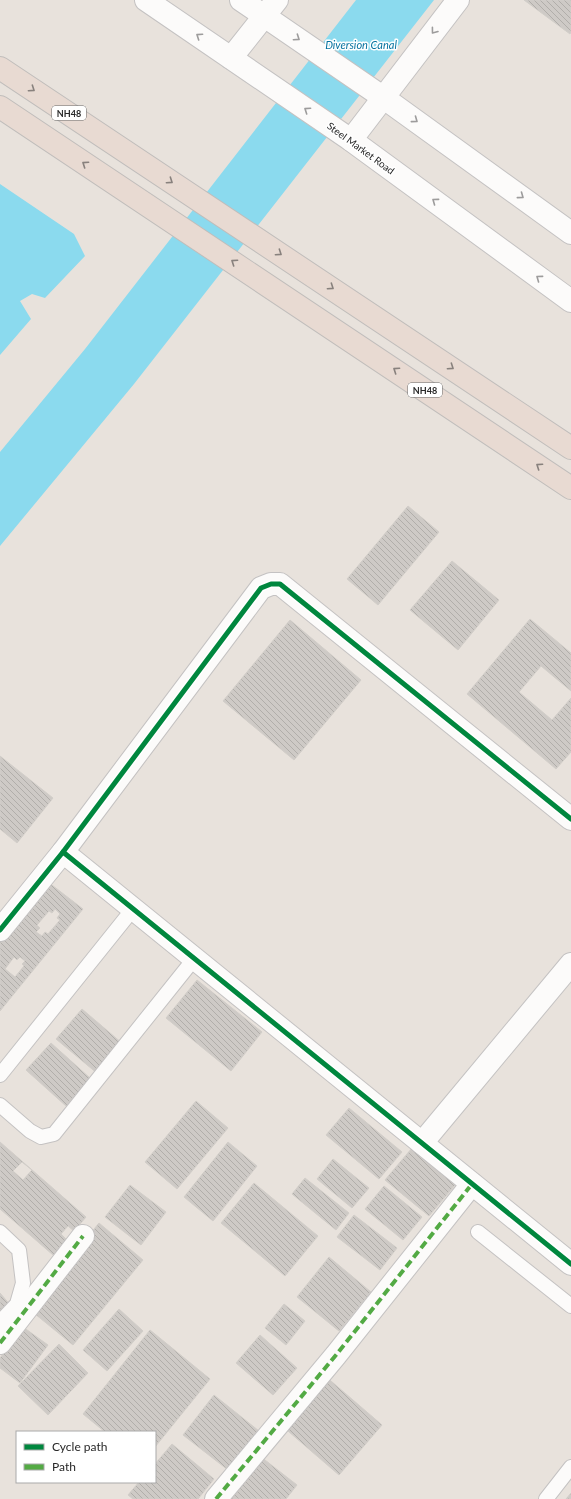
<svg xmlns="http://www.w3.org/2000/svg" width="571" height="1499" viewBox="0 0 571 1499" font-family="Lato,sans-serif">
  <style>
    .water { fill: #8bdaee }
    .building { fill: url(#building-back-hatch); stroke: #d2cec9; fill-rule: evenodd }
    .lines { fill: none; stroke-linecap: round; stroke-linejoin: round }
    .lane-casing { stroke: #c4c2c2; stroke-width: 16 }
    .street-casing { stroke: #c4c2c2; stroke-width: 24 }
    .secondary-casing { stroke: #c4c2c2; stroke-width: 24 }
    .highway-casing { stroke: #c0bdbb; stroke-width: 24 }
    .lane { stroke: #fcfbfa; stroke-width: 14 }
    .street { stroke: #fcfbfa; stroke-width: 22 }
    .secondary { stroke: #fcfbfa; stroke-width: 22 }
    .highway { stroke: #e8dad2; stroke-width: 22 }
    .quiet { stroke: #53aa44; stroke-width: 4; stroke-dasharray: 8 4; stroke-linecap: butt }
    .cycleway-casing { stroke: #fff; stroke-width: 8 }
    .cycleway { stroke: #00873e; stroke-width: 5 }
    .oneway { stroke: #9d9c9c }
    .oneway2 { stroke: #88817d }
    .labels { text-anchor: middle; dominant-baseline: central; stroke-width: 3; stroke-linejoin: round; paint-order: stroke }
    .shield { fill: #fff; stroke: #686868; stroke-width: 1 }
    .shield-label { font-size: 9px; font-weight: bold; fill: #282828 }
    .street-label { font-size: 10px; fill: #282828; stroke: #fff }
    .water-label { font-size: 11px; font-style: italic; fill: #05729f; stroke: #fff }
  </style>
  <defs>
    <pattern id="building-back-hatch" width="6" height="6" patternUnits="userSpaceOnUse"><rect width="6" height="6" fill="#cecac6"/><path d="M-1 5l2 2M0 0l6 6M5-1l2 2" fill="none" stroke="#b1aeaa"/></pattern>
  </defs>
  <rect width="100%" height="100%" fill="#e8e2dc"/>
  <g class="water">
    <path d="M356,0h78l-300,384 -134,162v-94l85,-103z"/>
    <path d="M0,184l74,50 11,22 -40,42 -13,-4 -12,7 11,18 -31,36z"/>
  </g>
  <g class="building">
    <path d="M524,0h47v32l-1,2z"/>
    <path d="M408,506l31,26 -61,73 -31,-26z"/>
    <path d="M452,561l47,39 -41,50 -48,-40z"/>
    <path d="M530,619l41,34v38l-30,-25 -22,26 33,28 19,-22v54l-15,17 -89,-75z"/>
    <path d="M290,620l71,60 -67,80 -71,-59z"/>
    <path d="M0,756l53,42 -36,45 -17,-14z"/>
    <path d="M48,882l35,27 -83,102v-71zM55,909l5,5 -3,4 3,2 -12,14 -3,-2 -3,4 -6,-4 4,-4 -3,-3 12,-14 3,2zM14,957l3,3 3,-3 5,4 -3,3 2,2 -9,11 -10,-8z"/>
    <path d="M197,980l65,52 -31,39 -65,-53z"/>
    <path d="M82,1009l41,35 -25,30 -42,-35z"/>
    <path d="M51,1043l39,35 -24,28 -40,-36z"/>
    <path d="M196,1101l32,27 -51,61 -32,-27z"/>
    <path d="M349,1108l53,44 -23,27 -53,-44z"/>
    <path d="M0,1142l86,75 -12,14 -6,-5 -7,8 6,6 -14,15 -53,-46zM22,1162l10,8 -9,10 -10,-9z"/>
    <path d="M228,1142l29,24 -44,55 -29,-24z"/>
    <path d="M412,1148l43,37 -26,31 -44,-36z"/>
    <path d="M333,1159l36,29 -17,20 -35,-29z"/>
    <path d="M305,1178l44,35 -13,17 -44,-36z"/>
    <path d="M254,1183l64,53 -33,40 -64,-53z"/>
    <path d="M130,1185l36,27 -25,33 -36,-28z"/>
    <path d="M384,1186l38,31 -19,23 -38,-31z"/>
    <path d="M354,1215l43,33 -17,22 -43,-33z"/>
    <path d="M99,1223l44,37 -70,85 -44,-36z"/>
    <path d="M329,1257l42,35 -32,39 -42,-34z"/>
    <path d="M0,1293l12,14 -12,10z"/>
    <path d="M284,1304l21,17 -19,24 -21,-17z"/>
    <path d="M119,1309l24,22 -36,40 -24,-21z"/>
    <path d="M23,1327l25,18 -28,38 -20,-15v-10z"/>
    <path d="M150,1330l60,49 -55,68v-15h-50l-22,-18z"/>
    <path d="M260,1335l37,33 -24,27 -37,-32z"/>
    <path d="M59,1344l29,29 -40,42 -30,-29z"/>
    <path d="M324,1375l58,50 -43,50 -58,-50z"/>
    <path d="M214,1395l45,36 -31,39 -45,-35z"/>
    <path d="M172,1444l42,35 -16,20h-65l-5,-4 11,-13h16v-18z"/>
    <path d="M256,1453l41,32 -11,14h-66z"/>
    <path d="M571,1493v6h-5z"/>
  </g>
  <g class="lines">
    <defs>
      <g id="lane">
        <path d="M0,1075l133,-166"/>
        <path d="M0,1105l30,26 11,6 13,-3 140,-175"/>
        <path d="M0,1232l19,18 4,33 -6,21 -17,18"/>
        <path d="M478,1232l93,74"/>
        <path d="M546,1499l25,-32"/>
      </g>
      <g id="street">
        <path d="M63,852l508,412"/>
        <path d="M422,1143l149,-179"/>
        <path d="M0,1343l83,-107"/>
        <path d="M216,1499l120,-144 136,-171"/>
      </g>
      <g id="secondary">
        <path d="M146,0l205,140 220,161"/>
        <path d="M241,0l143,98 187,135"/>
        <path d="M231,58l46,-58"/>
        <path d="M351,140l107,-140"/>
        <path d="M0,930l63,-78 198,-264 10,-4h9l291,235"/>
      </g>
      <g id="highway">
        <path d="M0,68l571,380"/>
        <path d="M0,107l571,381"/>
      </g>
    </defs>
    <use href="#lane" class="lane-casing"/>
    <use href="#street" class="street-casing"/>
    <use href="#secondary" class="secondary-casing"/>
    <use href="#highway" class="highway-casing"/>
    <use href="#lane" class="lane"/>
    <use href="#street" class="street"/>
    <use href="#secondary" class="secondary"/>
    <use href="#highway" class="highway"/>
    <g class="quiet">
      <path d="M0,1343l83,-107"/>
      <path d="M216,1499l120,-144 136,-171"/>
    </g>
    <defs>
      <g id="cycleway">
        <path d="M63,852l508,412"/>
        <path d="M0,930l63,-78 198,-264 10,-4h9l291,235"/>
      </g>
    </defs>
    <use href="#cycleway" class="cycleway-casing"/>
    <use href="#cycleway" class="cycleway"/>
  </g>
  <defs><path id="oneway-chevron" d="M-2-3.5L2.5 0L-2 3.5" fill="none" stroke-width="1.6" stroke-linecap="round" stroke-linejoin="round"/></defs>
  <g class="oneway">
    <use href="#oneway-chevron" transform="translate(434 31) rotate(127)"/>
    <use href="#oneway-chevron" transform="translate(199 36) rotate(-146)"/>
    <use href="#oneway-chevron" transform="translate(297 38) rotate(34)"/>
    <use href="#oneway-chevron" transform="translate(307 110) rotate(-146)"/>
    <use href="#oneway-chevron" transform="translate(415 120) rotate(36)"/>
    <use href="#oneway-chevron" transform="translate(521 196) rotate(36)"/>
    <use href="#oneway-chevron" transform="translate(435 201) rotate(-144)"/>
    <use href="#oneway-chevron" transform="translate(539 278) rotate(-144)"/>
  </g>
  <g class="oneway2">
    <use href="#oneway-chevron" transform="translate(32 89) rotate(34)"/>
    <use href="#oneway-chevron" transform="translate(85 164) rotate(-146)"/>
    <use href="#oneway-chevron" transform="translate(170 181) rotate(34)"/>
    <use href="#oneway-chevron" transform="translate(279 253) rotate(34)"/>
    <use href="#oneway-chevron" transform="translate(234 262) rotate(-146)"/>
    <use href="#oneway-chevron" transform="translate(331 287) rotate(34)"/>
    <use href="#oneway-chevron" transform="translate(451 367) rotate(34)"/>
    <use href="#oneway-chevron" transform="translate(396 370) rotate(-146)"/>
    <use href="#oneway-chevron" transform="translate(539 466) rotate(-146)"/>
  </g>
  <g class="labels">
    <g class="shield">
      <rect x="52" y="106" width="34" height="14" rx="3"/>
      <rect x="408" y="383" width="34" height="14" rx="3"/>
    </g>
    <g class="shield-label">
      <text x="69" y="113">NH48</text>
      <text x="425" y="390">NH48</text>
    </g>
    <g class="street-label">
      <text transform="translate(361 148) rotate(36)">Steel Market Road</text>
    </g>
    <g class="water-label">
      <text x="361" y="44">Diversion Canal</text>
    </g>
  </g>
  <rect x="16" y="1431" width="140" height="52" fill="#ffffff" stroke="#a9a9a9"/>
  <rect x="24" y="1444" width="20" height="6" fill="#00873e" stroke="#a9a9a9"/>
  <text x="52" y="1451" font-size="12" fill="#282828">Cycle path</text>
  <rect x="24" y="1464" width="20" height="6" fill="#53aa44" stroke="#a9a9a9"/>
  <text x="52" y="1471" font-size="12" fill="#282828">Path</text>
</svg>
